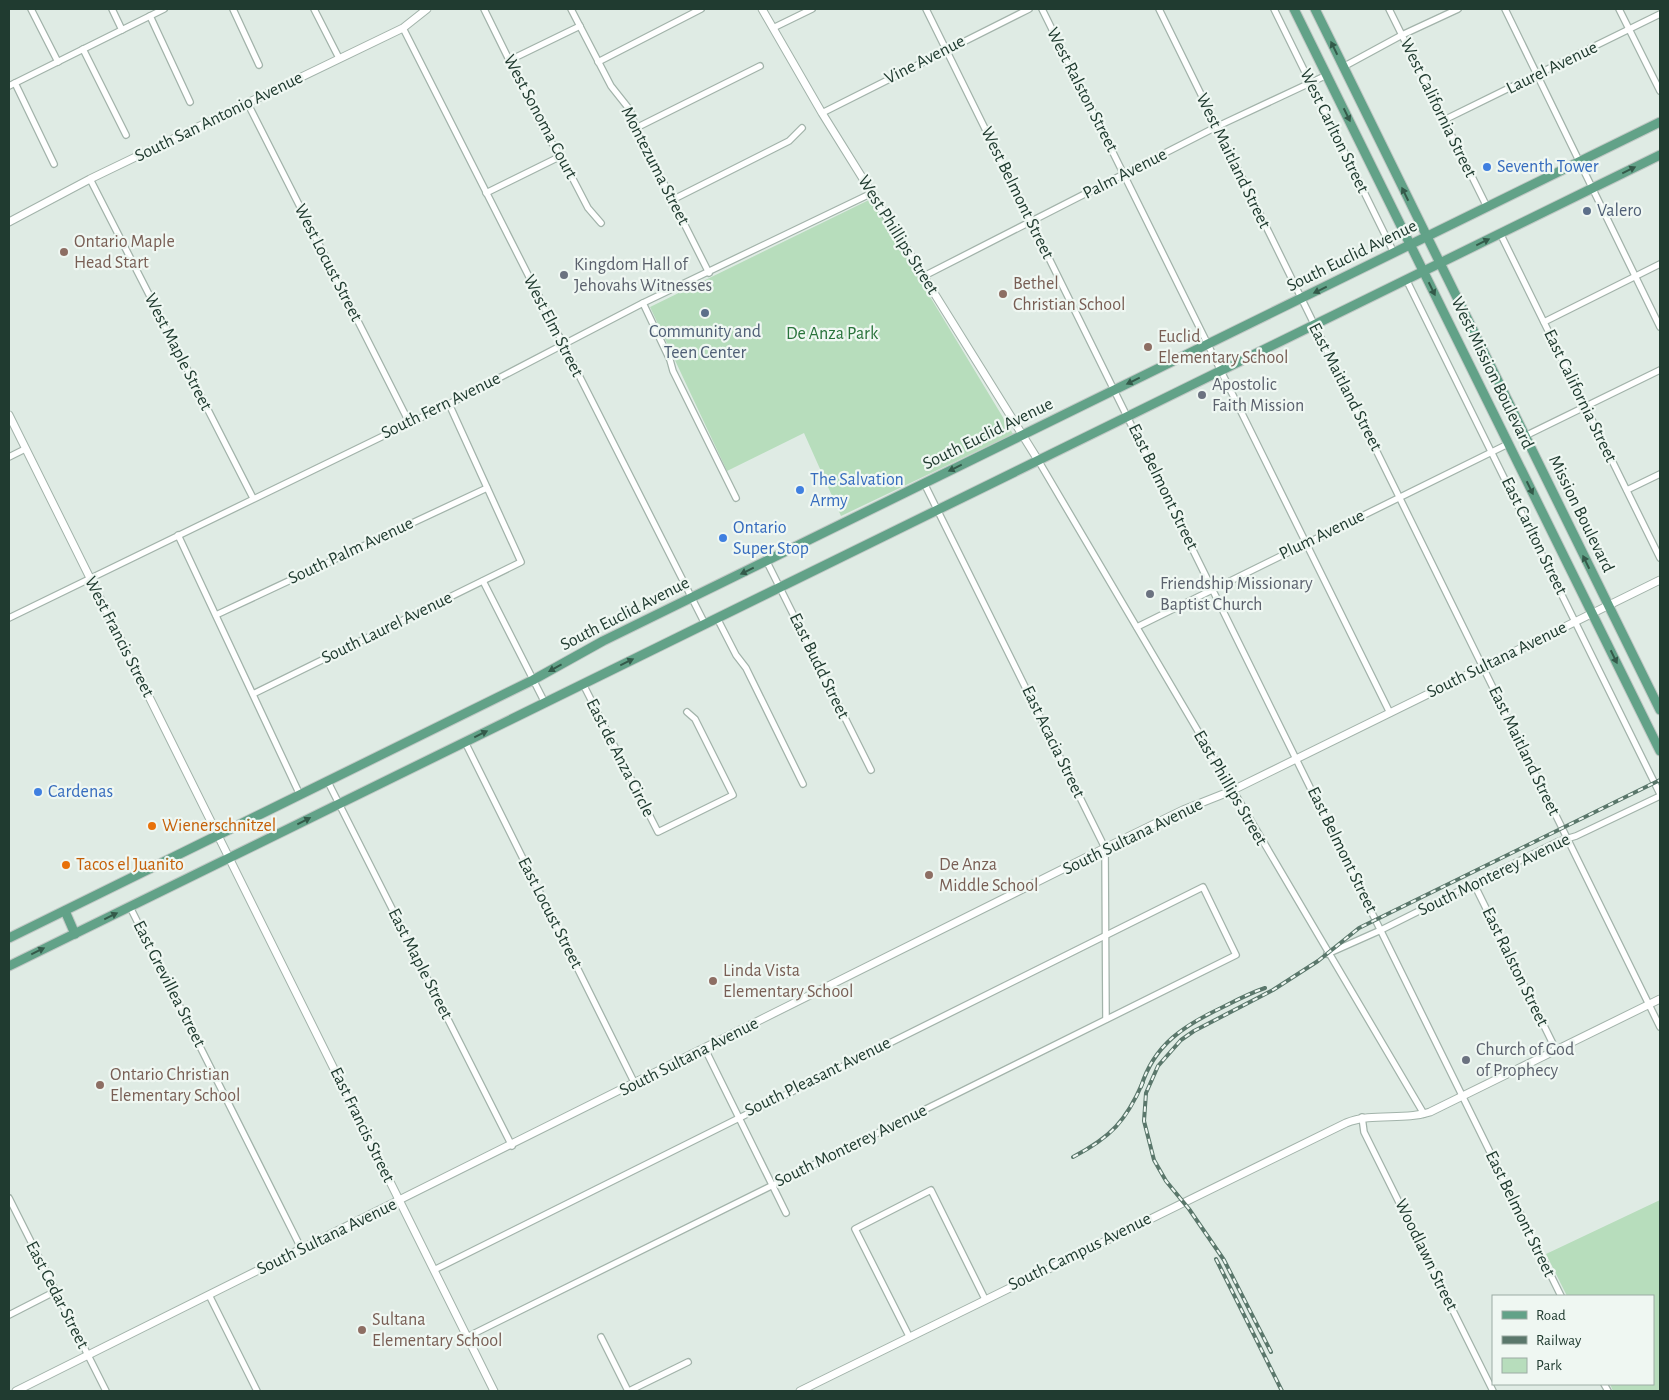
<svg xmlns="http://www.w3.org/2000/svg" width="1669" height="1400" viewBox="0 0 1669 1400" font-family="'Alegreya Sans',sans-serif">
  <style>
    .green { fill: #b7ddbc }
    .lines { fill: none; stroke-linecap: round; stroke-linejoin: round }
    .minor-casing { stroke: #a2b3aa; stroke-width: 8 }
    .tertiary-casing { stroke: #a2b3aa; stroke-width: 9 }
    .primary-casing { stroke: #c1c8c5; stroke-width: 11 }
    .minor { stroke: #fff; stroke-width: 5.5 }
    .tertiary { stroke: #fff; stroke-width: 7 }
    .primary { stroke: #62a288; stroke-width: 9 }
    .rail-casing { stroke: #5a776b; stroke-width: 4 }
    .rail { stroke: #eff7f2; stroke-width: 2; stroke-dasharray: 5.5; stroke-linecap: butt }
    .oneway { fill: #345a4a }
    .shop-dot { fill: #3f7fe0; stroke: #eff7f2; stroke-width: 2 }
    .service-dot { fill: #5c6f8a; stroke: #eff7f2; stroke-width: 2 }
    .education-dot { fill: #8d6e63; stroke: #eff7f2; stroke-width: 2 }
    .worship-dot { fill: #6b7280; stroke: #eff7f2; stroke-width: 2 }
    .food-dot { fill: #e8710a; stroke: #eff7f2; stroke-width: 2 }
    .labels { text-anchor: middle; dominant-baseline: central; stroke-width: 4.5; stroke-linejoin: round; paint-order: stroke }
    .street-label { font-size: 18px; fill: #203b30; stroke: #eff7f2 }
    .shop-label { font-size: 18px; fill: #366cbe; stroke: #eff7f2; text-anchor: start }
    .service-label { font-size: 18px; fill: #4e5e75; stroke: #eff7f2; text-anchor: start }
    .education-label { font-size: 18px; fill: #785e54; stroke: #eff7f2; text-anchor: start }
    .worship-label { font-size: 18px; fill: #5b616d; stroke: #eff7f2; text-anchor: start }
    .park-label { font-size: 18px; fill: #29733b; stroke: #eff7f2 }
    .food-label { font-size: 18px; fill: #c56008; stroke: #eff7f2; text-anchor: start }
  </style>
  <rect width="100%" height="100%" fill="#dfebe4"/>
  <g class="green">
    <path d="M871,199l142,235 -172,82 -37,-83 -77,38 -77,-164z"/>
    <path d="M1660,1200v191h-47l-3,-7h43v-88h-86l-21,-42z"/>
  </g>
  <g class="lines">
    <defs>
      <g id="minor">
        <path d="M31,9l27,53"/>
        <path d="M112,9l10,21"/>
        <path d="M233,9l26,56"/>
        <path d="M314,9l25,49"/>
        <path d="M484,9l61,124 16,23 27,52 13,15"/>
        <path d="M571,9l40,77 19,24 6,18 73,145"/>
        <path d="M926,9l635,1287"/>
        <path d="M1042,9l348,704"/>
        <path d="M1159,9l501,1018"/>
        <path d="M1274,9l120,244"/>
        <path d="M1389,9l98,198"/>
        <path d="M1505,9l155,318"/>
        <path d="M1619,9l41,82"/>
        <path d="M150,16l40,86"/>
        <path d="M403,28l302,596"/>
        <path d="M773,28l39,-19"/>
        <path d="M83,49l43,86"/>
        <path d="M510,60l70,-34"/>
        <path d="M598,62l103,-53"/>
        <path d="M1343,67l59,-32 56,-26"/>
        <path d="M15,83l39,81"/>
        <path d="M9,86l155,-77"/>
        <path d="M248,104l161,318"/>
        <path d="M822,113l207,-104"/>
        <path d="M1444,120l216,-106"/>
        <path d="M636,128l124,-62"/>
        <path d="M90,179l163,319"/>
        <path d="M486,193l75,-37"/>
        <path d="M672,200l117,-59 13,-13"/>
        <path d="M1500,233l160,325"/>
        <path d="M924,276l292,-149 111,-52"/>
        <path d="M1406,279l254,515"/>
        <path d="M643,303l27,57 3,11 63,127"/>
        <path d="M1544,322l116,-58"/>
        <path d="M1525,436l135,-66"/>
        <path d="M9,457l16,-8"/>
        <path d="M1038,460l386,654"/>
        <path d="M924,483l181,365 1,171"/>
        <path d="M1627,490l33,-16"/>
        <path d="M178,535l122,260"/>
        <path d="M767,562l104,208"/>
        <path d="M483,581l62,122"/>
        <path d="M216,615l271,-127"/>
        <path d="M9,618l440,-214 194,-101 229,-110"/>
        <path d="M717,618l19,37 10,13 57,116"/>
        <path d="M1137,627l371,-183"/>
        <path d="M583,684l75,148 75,-37 -38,-76 -8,-7"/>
        <path d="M253,694l268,-132 -72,-158"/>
        <path d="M465,742l170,342"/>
        <path d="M328,782l184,364"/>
        <path d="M1474,884l82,166"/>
        <path d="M130,907l172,343"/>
        <path d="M1327,954l54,-24 178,-89 17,-5 84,-40"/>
        <path d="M705,1049l81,164"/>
        <path d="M1362,1117l2,15 129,259"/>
        <path d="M9,1198l97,193"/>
        <path d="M434,1270l769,-383 33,68 -769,382"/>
        <path d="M209,1295l48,96"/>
        <path d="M9,1315l45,-23"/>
        <path d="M909,1336l-54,-107 76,-39 54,109"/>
        <path d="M601,1337l27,54"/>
        <path d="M1604,1384l4,7"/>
        <path d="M629,1391l59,-29"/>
      </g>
      <g id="tertiary">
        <path d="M762,9l60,104 216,347"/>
        <path d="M9,222l81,-43 313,-151 24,-19"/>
        <path d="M9,415l485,976"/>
        <path d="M16,1391l1089,-543 78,-38 48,-19 429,-211"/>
        <path d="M800,1391l546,-268c27,-11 57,-2 84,-11l230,-113"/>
      </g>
      <g id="primary">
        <path d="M1294,9l366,742"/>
        <path d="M1315,9l345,701"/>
        <path d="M65,911l10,23"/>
        <path d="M9,938l524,-258 70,-39 1057,-519"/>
        <path d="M9,966l1651,-811"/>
      </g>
    </defs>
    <use href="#minor" class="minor-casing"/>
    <use href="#tertiary" class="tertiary-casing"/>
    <use href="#primary" class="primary-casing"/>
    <use href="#minor" class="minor"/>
    <use href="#tertiary" class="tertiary"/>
    <use href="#primary" class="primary"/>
    <defs>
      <g id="rail">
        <path d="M1141,1087c13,-43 44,-62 82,-80 14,-7 27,-14 42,-19"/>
        <path d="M1073,1157c38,-20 53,-36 70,-75"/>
        <path d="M1216,1259l66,132"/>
        <path d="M1271,1352l-47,-92 -35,-51 -23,-28 -12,-21 -10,-39 2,-28 12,-27 23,-26 13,-9 79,-41 45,-29 41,-33 301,-148"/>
      </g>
    </defs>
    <use href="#rail" class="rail-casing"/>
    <use href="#rail" class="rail"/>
  </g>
  <defs><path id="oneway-solid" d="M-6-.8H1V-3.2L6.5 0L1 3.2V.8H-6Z" transform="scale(1.25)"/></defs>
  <g class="oneway">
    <use href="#oneway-solid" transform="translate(1334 48) rotate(-116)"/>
    <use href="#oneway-solid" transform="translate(1347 115) rotate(64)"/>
    <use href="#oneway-solid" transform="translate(1629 170) rotate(-26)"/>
    <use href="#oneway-solid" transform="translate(1405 194) rotate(-116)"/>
    <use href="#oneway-solid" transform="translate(1483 242) rotate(-26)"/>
    <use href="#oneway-solid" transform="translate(1432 289) rotate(64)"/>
    <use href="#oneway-solid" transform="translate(1320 290) rotate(154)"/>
    <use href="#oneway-solid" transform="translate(1133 381) rotate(154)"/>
    <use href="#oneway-solid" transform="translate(955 468) rotate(154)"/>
    <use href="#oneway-solid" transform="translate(1530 488) rotate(64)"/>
    <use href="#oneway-solid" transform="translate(1586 562) rotate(-116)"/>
    <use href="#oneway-solid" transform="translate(747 571) rotate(154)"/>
    <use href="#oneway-solid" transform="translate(1614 657) rotate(64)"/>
    <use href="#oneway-solid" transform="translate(627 662) rotate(-26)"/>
    <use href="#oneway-solid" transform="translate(555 668) rotate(151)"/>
    <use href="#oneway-solid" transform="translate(481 734) rotate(-26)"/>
    <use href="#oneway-solid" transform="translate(304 821) rotate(-27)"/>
    <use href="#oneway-solid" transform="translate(111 916) rotate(-26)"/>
    <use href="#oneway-solid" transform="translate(38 951) rotate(-26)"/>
  </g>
  <g class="shop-dot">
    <circle cx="1487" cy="167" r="5"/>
    <circle cx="800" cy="490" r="5"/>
    <circle cx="723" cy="538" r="5"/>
    <circle cx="38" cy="792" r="5"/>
  </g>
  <g class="service-dot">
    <circle cx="1587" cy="211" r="5"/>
    <circle cx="705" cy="313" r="5"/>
  </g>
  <g class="education-dot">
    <circle cx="64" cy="252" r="5"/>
    <circle cx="1003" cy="294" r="5"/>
    <circle cx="1148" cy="347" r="5"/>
    <circle cx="929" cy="875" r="5"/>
    <circle cx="713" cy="981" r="5"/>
    <circle cx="100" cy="1085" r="5"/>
    <circle cx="362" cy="1330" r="5"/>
  </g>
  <g class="worship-dot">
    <circle cx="564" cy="275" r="5"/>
    <circle cx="1202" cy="395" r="5"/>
    <circle cx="1150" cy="594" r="5"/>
    <circle cx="1466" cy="1060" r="5"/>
  </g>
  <g class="food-dot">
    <circle cx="152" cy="826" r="5"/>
    <circle cx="66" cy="865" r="5"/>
  </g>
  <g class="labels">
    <g class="street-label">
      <text transform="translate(925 60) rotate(-27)">Vine Avenue</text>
      <text transform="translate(1552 68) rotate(-26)">Laurel Avenue</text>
      <text transform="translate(1082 90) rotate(63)">West Ralston Street</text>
      <text transform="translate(1438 108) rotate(64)">West California Street</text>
      <text transform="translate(219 117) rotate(-26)">South San Antonio Avenue</text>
      <text transform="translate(540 117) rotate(62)">West Sonoma Court</text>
      <text transform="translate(1334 131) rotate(64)">West Carlton Street</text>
      <text transform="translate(1233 161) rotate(64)">West Maitland Street</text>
      <text transform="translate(655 166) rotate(63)">Montezuma Street</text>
      <text transform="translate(1125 174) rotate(-27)">Palm Avenue</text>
      <text transform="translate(1017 193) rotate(64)">West Belmont Street</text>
      <text transform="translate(898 235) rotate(58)">West Phillips Street</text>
      <text transform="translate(1352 256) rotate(-26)">South Euclid Avenue</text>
      <text transform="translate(328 263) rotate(63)">West Locust Street</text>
      <text transform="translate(553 326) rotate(63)">West Elm Street</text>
      <text transform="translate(178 352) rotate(63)">West Maple Street</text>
      <text transform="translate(1492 373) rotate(64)">West Mission Boulevard</text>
      <text transform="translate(1345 387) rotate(63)">East Maitland Street</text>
      <text transform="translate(1580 396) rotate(64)">East California Street</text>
      <text transform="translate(441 406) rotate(-26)">South Fern Avenue</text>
      <text transform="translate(988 434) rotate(-26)">South Euclid Avenue</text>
      <text transform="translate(1163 487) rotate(64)">East Belmont Street</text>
      <text transform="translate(1581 514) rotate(64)">Mission Boulevard</text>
      <text transform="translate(1322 535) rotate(-26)">Plum Avenue</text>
      <text transform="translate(1534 536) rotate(64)">East Carlton Street</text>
      <text transform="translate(351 551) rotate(-25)">South Palm Avenue</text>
      <text transform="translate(625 614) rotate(-27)">South Euclid Avenue</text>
      <text transform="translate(387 628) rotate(-26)">South Laurel Avenue</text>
      <text transform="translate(119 637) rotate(63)">West Francis Street</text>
      <text transform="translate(1497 660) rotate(-26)">South Sultana Avenue</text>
      <text transform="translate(819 666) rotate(64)">East Budd Street</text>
      <text transform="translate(1053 742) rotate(64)">East Acacia Street</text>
      <text transform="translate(1524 751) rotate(64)">East Maitland Street</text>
      <text transform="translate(620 758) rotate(63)">East de Anza Circle</text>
      <text transform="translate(1230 788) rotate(60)">East Phillips Street</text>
      <text transform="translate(1133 837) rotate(-26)">South Sultana Avenue</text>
      <text transform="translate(1342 850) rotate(64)">East Belmont Street</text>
      <text transform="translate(1494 875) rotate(-26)">South Monterey Avenue</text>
      <text transform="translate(550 913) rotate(63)">East Locust Street</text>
      <text transform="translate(420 964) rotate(63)">East Maple Street</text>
      <text transform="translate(1515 967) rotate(64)">East Ralston Street</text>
      <text transform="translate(169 984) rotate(63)">East Grevillea Street</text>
      <text transform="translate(689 1057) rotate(-27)">South Sultana Avenue</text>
      <text transform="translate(818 1077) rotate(-26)">South Pleasant Avenue</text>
      <text transform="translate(362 1125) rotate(64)">East Francis Street</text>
      <text transform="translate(851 1146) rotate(-26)">South Monterey Avenue</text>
      <text transform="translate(1520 1214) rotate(64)">East Belmont Street</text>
      <text transform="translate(327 1237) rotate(-26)">South Sultana Avenue</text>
      <text transform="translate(1080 1252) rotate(-26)">South Campus Avenue</text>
      <text transform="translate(1426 1255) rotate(64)">Woodlawn Street</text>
      <text transform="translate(57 1295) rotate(63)">East Cedar Street</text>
    </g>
    <g class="shop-label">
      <text x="1497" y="167">Seventh Tower</text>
      <text x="810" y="480">The Salvation<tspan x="810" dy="21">Army</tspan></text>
      <text x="733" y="528">Ontario<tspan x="733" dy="21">Super Stop</tspan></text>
      <text x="48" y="792">Cardenas</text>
    </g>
    <g class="service-label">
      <text x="1597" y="211">Valero</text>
      <text x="705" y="332" text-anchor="middle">Community and<tspan x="705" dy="21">Teen Center</tspan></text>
    </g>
    <g class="education-label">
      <text x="74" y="242">Ontario Maple<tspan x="74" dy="21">Head Start</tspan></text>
      <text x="1013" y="284">Bethel<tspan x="1013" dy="21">Christian School</tspan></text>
      <text x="1158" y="337">Euclid<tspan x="1158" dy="21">Elementary School</tspan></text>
      <text x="939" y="865">De Anza<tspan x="939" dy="21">Middle School</tspan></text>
      <text x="723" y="971">Linda Vista<tspan x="723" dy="21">Elementary School</tspan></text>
      <text x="110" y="1075">Ontario Christian<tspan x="110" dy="21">Elementary School</tspan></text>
      <text x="372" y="1320">Sultana<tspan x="372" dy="21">Elementary School</tspan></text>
    </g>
    <g class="worship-label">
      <text x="574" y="265">Kingdom Hall of<tspan x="574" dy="21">Jehovahs Witnesses</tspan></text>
      <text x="1212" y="385">Apostolic<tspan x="1212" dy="21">Faith Mission</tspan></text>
      <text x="1160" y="584">Friendship Missionary<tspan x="1160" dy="21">Baptist Church</tspan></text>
      <text x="1476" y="1050">Church of God<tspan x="1476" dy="21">of Prophecy</tspan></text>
    </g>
    <g class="park-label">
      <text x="832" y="334">De Anza Park</text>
    </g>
    <g class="food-label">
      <text x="162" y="826">Wienerschnitzel</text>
      <text x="76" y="865">Tacos el Juanito</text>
    </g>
  </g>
  <rect width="1669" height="1400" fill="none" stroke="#203b30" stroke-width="20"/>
  <rect x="1492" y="1295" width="162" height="90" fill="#eff7f2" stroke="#9caca4"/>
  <rect x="1502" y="1311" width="25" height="8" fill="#62a288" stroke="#9caca4"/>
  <text x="1536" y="1320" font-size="15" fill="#203b30">Road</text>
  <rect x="1502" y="1336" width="25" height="8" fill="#5a776b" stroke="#9caca4"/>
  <text x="1536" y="1345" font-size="15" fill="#203b30">Railway</text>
  <rect x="1502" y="1358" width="25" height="15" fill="#b7ddbc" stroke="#9caca4"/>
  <text x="1536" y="1370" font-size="15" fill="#203b30">Park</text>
</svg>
